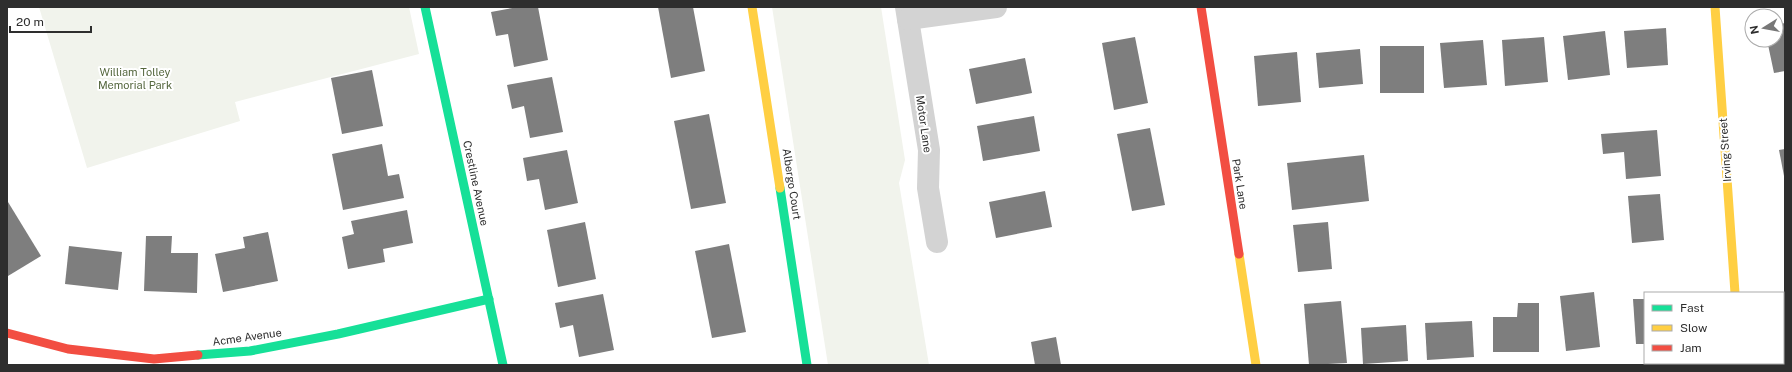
<svg xmlns="http://www.w3.org/2000/svg" width="1792" height="372" viewBox="0 0 1792 372" font-family="'Public Sans',sans-serif">
  <style>
    .green { fill: #f1f3ec }
    .building { fill: #7e7e7e }
    .lines { fill: none; stroke-linecap: round; stroke-linejoin: round }
    .street { stroke: #d3d3d3; stroke-width: 22 }
    .fast { stroke: #16e098; stroke-width: 9 }
    .slow { stroke: #ffcf43; stroke-width: 9 }
    .jam { stroke: #f24e42; stroke-width: 9 }
    .labels { text-anchor: middle; dominant-baseline: central; stroke-width: 4; stroke-linejoin: round; paint-order: stroke }
    .park-label { font-size: 11px; fill: #55673e; stroke: #fff }
    .street-label { font-size: 11px; fill: #2e2e2e; stroke: #fff }
  </style>
  <rect width="100%" height="100%" fill="#fff"/>
  <g class="green">
    <path d="M39,7h370l10,47 -184,48 5,19 -153,47z"/>
    <path d="M772,7h109l24,153 -6,23 30,182h-101z"/>
  </g>
  <g class="building">
    <path d="M518,7h20l10,53 -34,7 -6,-33 -12,2 -5,-24z"/>
    <path d="M658,7h35l12,64 -34,7z"/>
    <path d="M1785,23v48l-11,2 -7,-33h9v-15z"/>
    <path d="M1666,28l2,37 -41,3 -3,-37z"/>
    <path d="M1605,31l5,44 -42,5 -5,-44z"/>
    <path d="M1135,37l13,66 -34,7 -12,-67z"/>
    <path d="M1544,37l4,45 -43,4 -3,-46z"/>
    <path d="M1483,40l4,45 -43,3 -4,-45z"/>
    <rect x="1380" y="46" width="44" height="47"/>
    <path d="M1360,49l3,35 -44,4 -3,-35z"/>
    <path d="M1297,52l4,50 -43,4 -4,-50z"/>
    <path d="M1025,58l7,35 -56,11 -7,-35z"/>
    <path d="M372,70l11,56 -41,8 -11,-56z"/>
    <path d="M552,77l11,55 -33,6 -6,-32 -12,3 -5,-24z"/>
    <path d="M709,114l17,89 -35,6 -17,-88z"/>
    <path d="M1034,116l6,35 -57,10 -6,-35z"/>
    <path d="M1150,128l15,77 -33,6 -15,-77z"/>
    <path d="M1657,130l4,46 -35,3 -2,-27 -21,2 -2,-20z"/>
    <path d="M382,144l6,32 11,-2 5,24 -61,12 -11,-56z"/>
    <path d="M1785,149v27h-1l-5,-26z"/>
    <path d="M567,150l11,53 -33,7 -6,-31 -12,2 -4,-23z"/>
    <path d="M1364,155l5,46 -77,9 -5,-47z"/>
    <path d="M1045,191l7,36 -56,11 -7,-36z"/>
    <path d="M1660,194l4,46 -32,3 -4,-47z"/>
    <path d="M8,202l33,54 -33,20 -1,-73z"/>
    <path d="M407,210l6,33 -30,6 2,13 -37,7 -6,-32 12,-3 -3,-13z"/>
    <path d="M585,222l11,57 -38,8 -11,-57z"/>
    <path d="M1328,222l4,47 -34,3 -5,-47z"/>
    <path d="M268,232l10,49 -55,11 -8,-38 30,-6 -2,-11z"/>
    <path d="M146,236h26l-1,17h27l-1,40 -53,-2z"/>
    <path d="M729,244l17,88 -34,6 -17,-87z"/>
    <path d="M69,246l53,6 -4,38 -53,-6z"/>
    <path d="M1594,292l6,55 -34,4 -6,-55z"/>
    <path d="M603,294l11,56 -35,7 -6,-32 -13,3 -5,-25z"/>
    <path d="M1633,299h12v45h-9z"/>
    <path d="M1341,301l6,62 -38,2 -5,-61z"/>
    <path d="M1518,303h21v49h-46v-35h24z"/>
    <path d="M1472,321l2,36 -47,3 -2,-37z"/>
    <path d="M1406,325l2,36 -45,3 -2,-36z"/>
    <path d="M1056,337l5,28h-26l-4,-23z"/>
  </g>
  <g class="lines">
    <g class="street">
      <path d="M906,7l23,143 -1,38 9,54"/>
      <path d="M908,19l88,-12"/>
      <path d="M1739,363v2"/>
    </g>
    <g class="fast">
      <path d="M425,7l78,358"/>
      <path d="M780,188l27,177"/>
      <path d="M198,355l52,-4 88,-17 151,-35"/>
    </g>
    <g class="slow">
      <path d="M752,7l28,181"/>
      <path d="M1715,7l20,286"/>
      <path d="M1239,254l17,111"/>
    </g>
    <g class="jam">
      <path d="M1201,7l38,247"/>
      <path d="M7,333l61,16 86,10 44,-4"/>
    </g>
  </g>
  <g class="labels">
    <g class="park-label">
      <text x="135" y="72">William Tolley<tspan x="135" dy="13">Memorial Park</tspan></text>
    </g>
    <g class="street-label">
      <text transform="translate(924 124) rotate(82)">Motor Lane</text>
      <text transform="translate(1725 150) rotate(-94)">Irving Street</text>
      <text transform="translate(476 183) rotate(78)">Crestline Avenue</text>
      <text transform="translate(792 184) rotate(81)">Albergo Court</text>
      <text transform="translate(1240 184) rotate(81)">Park Lane</text>
      <text transform="translate(247 337) rotate(-8)">Acme Avenue</text>
    </g>
  </g>
  <rect width="1792" height="372" fill="none" stroke="#2e2e2e" stroke-width="16"/>
  <rect x="1644" y="292" width="140" height="72" fill="#ffffff" stroke="#ababab"/>
  <rect x="1652" y="305" width="20" height="6" fill="#16e098" stroke="#ababab"/>
  <text x="1680" y="312" font-size="12" fill="#2e2e2e">Fast</text>
  <rect x="1652" y="325" width="20" height="6" fill="#ffcf43" stroke="#ababab"/>
  <text x="1680" y="332" font-size="12" fill="#2e2e2e">Slow</text>
  <rect x="1652" y="345" width="20" height="6" fill="#f24e42" stroke="#ababab"/>
  <text x="1680" y="352" font-size="12" fill="#2e2e2e">Jam</text>
  <g transform="translate(1764 28) rotate(259)"><circle r="19" fill="#ffffff" stroke="#ababab"/>
  <path d="M0-3L7 15L0 10L-7 15Z" fill="#777777"/>
  <text y="-6" font-size="11" font-weight="bold" text-anchor="middle" fill="#2e2e2e">N</text>
  </g>
  <path d="M10 26v6h81v-6" fill="none" stroke="#2e2e2e" stroke-width="2"/>
  <text x="16" y="26" font-size="12" fill="#2e2e2e" stroke="#ffffff" stroke-width="3" paint-order="stroke">20 m</text>
</svg>
